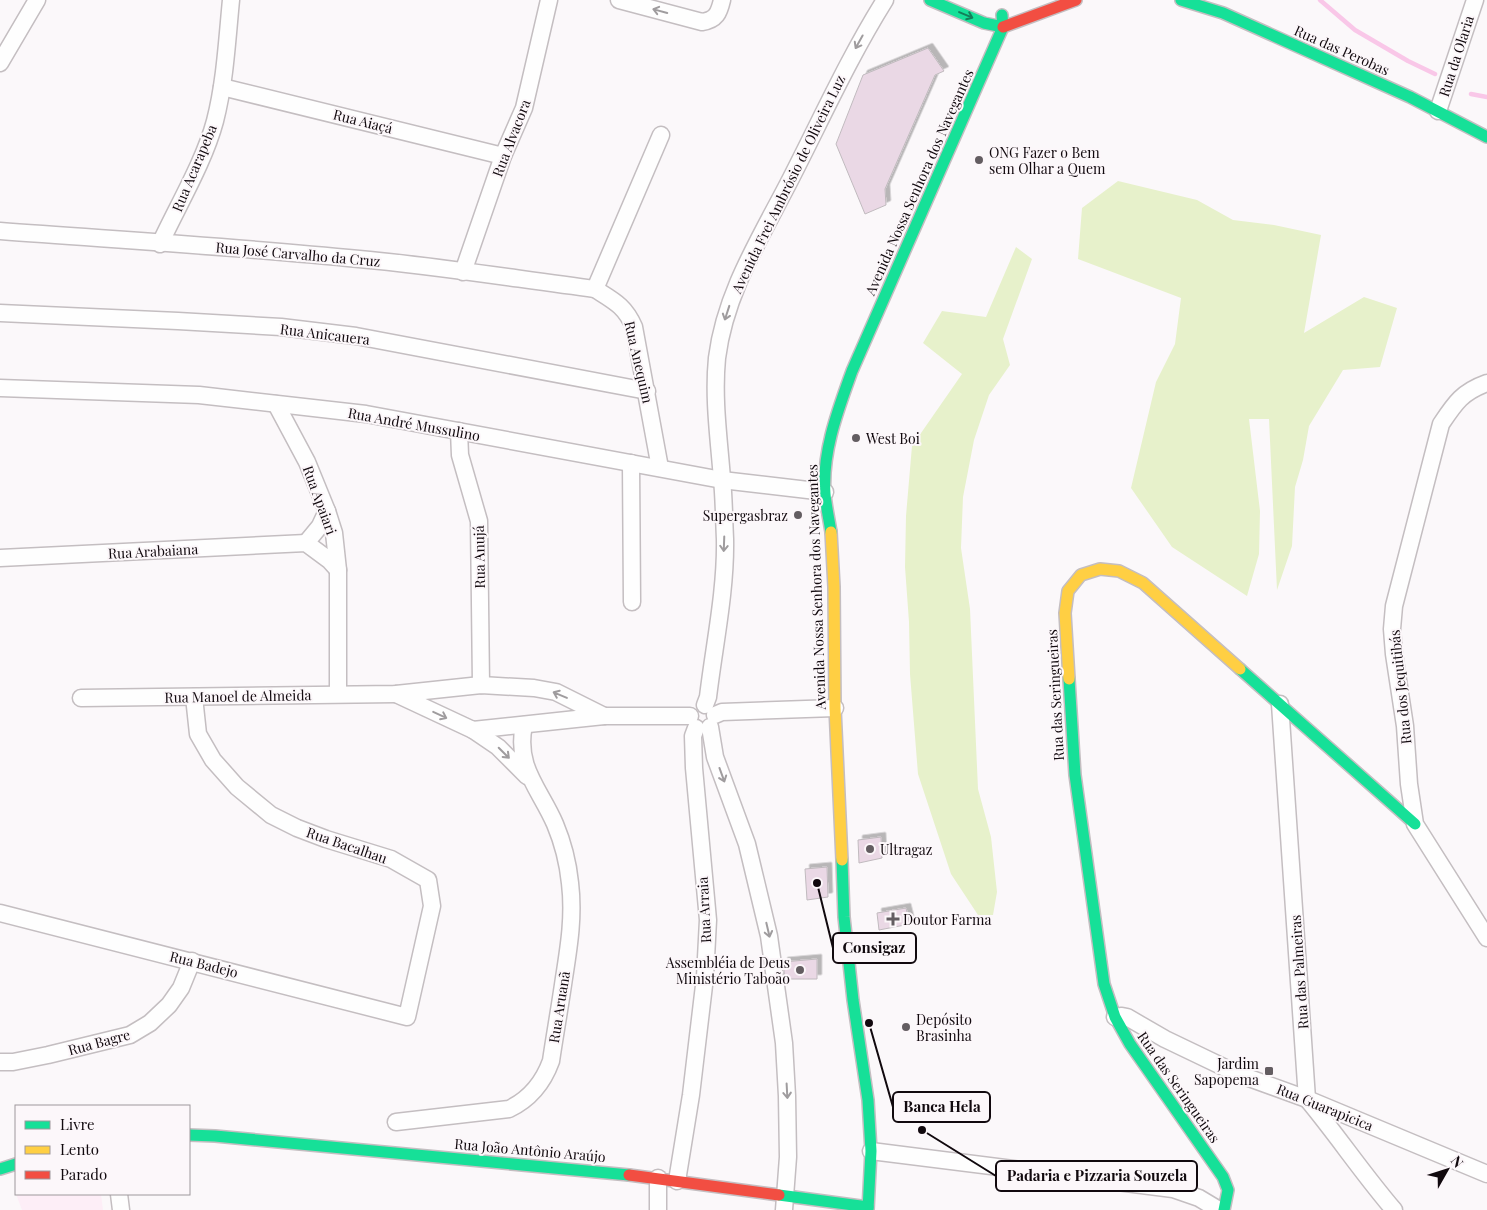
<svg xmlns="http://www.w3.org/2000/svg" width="1487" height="1210" viewBox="0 0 1487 1210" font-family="'Playfair Display',serif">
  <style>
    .built { fill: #fdeef7 }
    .green { fill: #e7f1cb }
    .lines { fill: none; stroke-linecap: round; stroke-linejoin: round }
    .stream { stroke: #f9c7e8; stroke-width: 4.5 }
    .building { fill: #ead8e5; stroke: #c0babe; filter: url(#shadow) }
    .street-casing { stroke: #c4bec1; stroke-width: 19 }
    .fast-casing { stroke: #c4bec1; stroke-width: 14 }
    .slow-casing { stroke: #c4bec1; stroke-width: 14 }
    .jam-casing { stroke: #c4bec1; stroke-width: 14 }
    .street { stroke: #fefefe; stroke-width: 16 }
    .fast { stroke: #16e098; stroke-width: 11 }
    .slow { stroke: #ffcf43; stroke-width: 11 }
    .jam { stroke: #f24e42; stroke-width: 11 }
    .oneway { stroke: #9f9c9e }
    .oneway2 { stroke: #147f5a }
    .poi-dot { fill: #635d61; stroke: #fcf7fa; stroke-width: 2 }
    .labels { text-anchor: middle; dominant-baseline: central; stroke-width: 4; stroke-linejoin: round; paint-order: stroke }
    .street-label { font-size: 14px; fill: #11090e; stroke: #fcf7fa }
    .poi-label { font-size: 14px; fill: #11090e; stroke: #fcf7fa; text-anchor: start }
    .leader { fill: none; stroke: #11090e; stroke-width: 2 }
    .callout-dot { fill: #11090e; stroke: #fcf7fa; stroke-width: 2 }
    .callout { fill: #fcf7fa; stroke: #11090e; stroke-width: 2 }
    .callout-label { font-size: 15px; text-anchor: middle; font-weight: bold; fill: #11090e }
  </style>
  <defs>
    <filter id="shadow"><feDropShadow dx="4.5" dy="-4.5" stdDeviation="0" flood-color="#0004"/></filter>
  </defs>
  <rect width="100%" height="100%" fill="#fbf8fa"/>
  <path class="built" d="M16,1194h85l2,16h-81z"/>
  <g class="green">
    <path d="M1118,181l79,19 36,20 41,5 47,10 -17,98 60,-36 33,11 -17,59 -37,3 -34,56 -6,34 -8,27 -3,59 -15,44 -8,-171h-20l11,92 -1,43 -12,42 -75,-49 -41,-59 25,-106 19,-38 6,-46 -103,-39 4,-51z"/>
    <path d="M1016,247l16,12 -29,80 7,26 -21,30 -15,45 -11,57 -2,51 9,61 8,180 13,48 6,55 -4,23h-15l-27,-41 -33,-100 -8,-100 -1,-52 -4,-55 1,-51 6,-70 50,-72 -39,-31 19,-32 44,6z"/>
  </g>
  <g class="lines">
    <g class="stream">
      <path d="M1320,0l35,30 53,31 27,13"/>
      <path d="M1471,94l16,3"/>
    </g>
  </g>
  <g class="building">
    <path d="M928,48l16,23 -9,4 -50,114 1,16 -21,9 -29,-70 27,-69z"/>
    <path d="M881,837l1,21 -23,5 -1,-23z"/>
    <path d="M827,867l1,30 -21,3 -2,-31z"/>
    <path d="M906,908l4,16 -31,6 -2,-17z"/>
    <path d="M817,959v20h-32l-2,-17z"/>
  </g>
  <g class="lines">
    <defs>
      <g id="street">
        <path d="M619,0l83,22c14,-2 17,-9 20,-22"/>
        <path d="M0,63l37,-63"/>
        <path d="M222,87l281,69"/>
        <path d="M1438,111l37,-111"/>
        <path d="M0,231c120,9 239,16 359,28 79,7 158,20 236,30"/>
        <path d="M160,244c18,-39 44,-82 55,-123 10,-39 12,-80 16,-121"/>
        <path d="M463,272l40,-116 21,-48 25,-108"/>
        <path d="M0,313l178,8 103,6 75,9 291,55"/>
        <path d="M1487,383c-25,9 -32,20 -46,41l-47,182 -2,23 2,25 11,72 4,58 6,40 72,114"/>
        <path d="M0,388l199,7 167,19 356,66 103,12"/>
        <path d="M276,404l31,58 20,49 7,22 4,37v124"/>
        <path d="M459,431l1,24 19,66 2,164"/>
        <path d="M631,463l1,139"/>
        <path d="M660,468l-26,-141c-9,-21 -20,-26 -39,-38l66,-154"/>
        <path d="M306,543l14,-17 7,-15"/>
        <path d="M0,558l306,-15 23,17 9,10"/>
        <path d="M396,694l77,36 131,-14h86"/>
        <path d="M81,698l315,-4 85,-9 53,3 22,4 48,24"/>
        <path d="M1280,704l27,395c30,36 56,75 87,111"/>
        <path d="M705,705l3,-8c6,-51 18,-106 17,-158 -1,-20 -1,-40 -3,-60 -3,-40 -9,-80 -5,-121 8,-64 42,-118 71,-174 32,-62 60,-125 97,-184"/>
        <path d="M715,715l7,-3 113,-4"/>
        <path d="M710,727l5,30 32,87 22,92 15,107 3,53 1,61 -4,53"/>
        <path d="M473,730l25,17 29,29"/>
        <path d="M0,913l407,104 25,-111 -4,-26 -37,-21 -65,-20 -29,-11 -26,-13 -34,-28 -24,-27 -15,-26 -4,-37"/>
        <path d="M1115,1017l7,-1 5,1 38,22 73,35 69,25 180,75"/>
        <path d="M0,1062h13l35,-7 82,-20 20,-12 19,-18 12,-17 11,-27"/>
        <path d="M396,1122l113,-13c21,-10 34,-26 42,-48 4,-27 9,-55 13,-83 5,-32 10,-62 6,-95 -2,-20 -7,-40 -15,-59 -15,-35 -40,-57 -31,-99"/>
        <path d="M871,1151l302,38 26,9 20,12"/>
        <path d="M677,1181l14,-86 14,-118 3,-57 -14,-152 -1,-32 3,-8"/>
        <path d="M119,1194l2,16"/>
        <path d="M658,1210v-32"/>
      </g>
      <g id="fast">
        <path d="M930,0l54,23 19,4"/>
        <path d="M1181,0l42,13 187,84 77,40"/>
        <path d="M831,532c-2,-13 -5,-26 -6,-38 -3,-43 13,-84 27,-123l151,-344 -1,-12"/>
        <path d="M1240,669l175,155"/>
        <path d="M1069,679l6,96 29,209 11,33 15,27 93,133 5,13 -4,20"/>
        <path d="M842,860l2,57 9,83 15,100 3,51 -3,59"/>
        <path d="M189,1135l26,1 414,39"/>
        <path d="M0,1169l16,-5"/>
        <path d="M779,1195l89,12"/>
      </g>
      <g id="slow">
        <path d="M831,532l3,55 1,121 7,152"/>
        <path d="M1069,679l-4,-66 3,-22 13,-16 19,-6 19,2 24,12 97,86"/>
      </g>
      <g id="jam">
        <path d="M1003,27l73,-27"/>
        <path d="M629,1175l150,20"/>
      </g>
    </defs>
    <use href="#street" class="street-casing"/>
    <use href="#fast" class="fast-casing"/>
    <use href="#slow" class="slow-casing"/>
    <use href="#jam" class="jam-casing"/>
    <use href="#street" class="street"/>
    <use href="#fast" class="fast"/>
    <use href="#slow" class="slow"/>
    <use href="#jam" class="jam"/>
  </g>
  <defs><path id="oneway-shaft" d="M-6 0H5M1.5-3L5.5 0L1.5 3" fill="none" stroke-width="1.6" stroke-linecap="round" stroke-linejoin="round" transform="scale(1.25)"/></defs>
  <g class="oneway">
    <use href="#oneway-shaft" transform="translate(660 11) rotate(-165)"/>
    <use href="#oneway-shaft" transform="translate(859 42) rotate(119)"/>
    <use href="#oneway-shaft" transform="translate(727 313) rotate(108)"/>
    <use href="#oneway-shaft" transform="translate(724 544) rotate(92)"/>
    <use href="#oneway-shaft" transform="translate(560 695) rotate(-157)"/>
    <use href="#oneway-shaft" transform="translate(440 715) rotate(25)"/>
    <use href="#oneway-shaft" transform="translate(504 753) rotate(45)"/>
    <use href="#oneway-shaft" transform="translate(722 775) rotate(70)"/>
    <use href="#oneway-shaft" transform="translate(768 930) rotate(77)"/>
    <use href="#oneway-shaft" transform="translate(787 1091) rotate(87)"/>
  </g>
  <use class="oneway2" href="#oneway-shaft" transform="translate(966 15) rotate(23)"/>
  <g class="poi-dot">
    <circle cx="979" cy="160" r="5"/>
    <circle cx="856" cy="438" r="5"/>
    <circle cx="798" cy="515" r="5"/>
    <circle cx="870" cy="849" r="5"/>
    <path d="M890.5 911.5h5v5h5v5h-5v5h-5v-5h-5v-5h5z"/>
    <circle cx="800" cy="970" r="5"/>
    <circle cx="906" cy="1027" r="5"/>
    <rect x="1264" y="1066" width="10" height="10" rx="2.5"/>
  </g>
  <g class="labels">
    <g class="street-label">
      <text transform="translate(1342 50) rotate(24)">Rua das Perobas</text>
      <text transform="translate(1456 56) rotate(-72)">Rua da Olaria</text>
      <text transform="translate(363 121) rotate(14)">Rua Aiaçá</text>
      <text transform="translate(511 138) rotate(-69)">Rua Alvacora</text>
      <text transform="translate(194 168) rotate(-67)">Rua Acarapeba</text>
      <text transform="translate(919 182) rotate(-66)">Avenida Nossa Senhora dos Navegantes</text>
      <text transform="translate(788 184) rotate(-64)">Avenida Frei Ambrósio de Oliveira Luz</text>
      <text transform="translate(298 254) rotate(5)">Rua José Carvalho da Cruz</text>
      <text transform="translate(325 334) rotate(7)">Rua Anicauera</text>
      <text transform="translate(639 362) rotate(77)">Rua Anequim</text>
      <text transform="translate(414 424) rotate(10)">Rua André Mussulino</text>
      <text transform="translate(320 500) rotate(70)">Rua Apaiari</text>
      <text transform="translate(153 551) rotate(-3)">Rua Arabaiana</text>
      <text transform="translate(479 557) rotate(-91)">Rua Anujá</text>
      <text transform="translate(816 587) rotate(-92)">Avenida Nossa Senhora dos Navegantes</text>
      <text transform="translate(1400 687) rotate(-96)">Rua dos Jequitibás</text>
      <text transform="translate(1055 695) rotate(-93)">Rua das Seringueiras</text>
      <text transform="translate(238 696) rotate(-1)">Rua Manoel de Almeida</text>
      <text transform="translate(347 845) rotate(19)">Rua Bacalhau</text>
      <text transform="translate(704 910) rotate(-93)">Rua Arraia</text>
      <text transform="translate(204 964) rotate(14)">Rua Badejo</text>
      <text transform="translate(1299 972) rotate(-94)">Rua das Palmeiras</text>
      <text transform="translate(559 1007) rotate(-81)">Rua Aruanã</text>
      <text transform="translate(99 1042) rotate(-15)">Rua Bagre</text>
      <text transform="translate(1179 1087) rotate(55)">Rua das Seringueiras</text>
      <text transform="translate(1325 1107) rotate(22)">Rua Guarapicica</text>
      <text transform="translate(530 1150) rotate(5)">Rua João Antônio Araújo</text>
    </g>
    <g class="poi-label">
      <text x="989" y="152">ONG Fazer o Bem<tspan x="989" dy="16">sem Olhar a Quem</tspan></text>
      <text x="866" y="438">West Boi</text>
      <text x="788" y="515" text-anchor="end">Supergasbraz</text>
      <text x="880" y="849">Ultragaz</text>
      <text x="903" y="919">Doutor Farma</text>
      <text x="790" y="962" text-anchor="end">Assembléia de Deus<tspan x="790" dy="16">Ministério Taboão</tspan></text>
      <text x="916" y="1019">Depósito<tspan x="916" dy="16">Brasinha</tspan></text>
      <text x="1259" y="1063" text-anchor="end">Jardim<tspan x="1259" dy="16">Sapopema</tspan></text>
    </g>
  </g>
  <path class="leader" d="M817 883L833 948M869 1023L893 1107M922 1130L996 1176"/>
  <g class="callout-dot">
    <circle cx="817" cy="883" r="5"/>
    <circle cx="869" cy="1023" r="5"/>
    <circle cx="922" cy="1130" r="5"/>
  </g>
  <g class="callout">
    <rect x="833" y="933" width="83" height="30" rx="5"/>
    <rect x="893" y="1092" width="97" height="30" rx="5"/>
    <rect x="996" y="1161" width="201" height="30" rx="5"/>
  </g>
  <g class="callout-label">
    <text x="874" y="953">Consigaz</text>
    <text x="942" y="1112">Banca Hela</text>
    <text x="1097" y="1181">Padaria e Pizzaria Souzela</text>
  </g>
  <rect x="15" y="1105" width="175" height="90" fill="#fcf7fa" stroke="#9e989c"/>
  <rect x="25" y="1121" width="25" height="8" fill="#16e098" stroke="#9e989c"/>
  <text x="60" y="1130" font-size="15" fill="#11090e">Livre</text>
  <rect x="25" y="1146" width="25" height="8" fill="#ffcf43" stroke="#9e989c"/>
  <text x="60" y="1155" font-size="15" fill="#11090e">Lento</text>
  <rect x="25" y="1171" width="25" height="8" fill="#f24e42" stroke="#9e989c"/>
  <text x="60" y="1180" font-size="15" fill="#11090e">Parado</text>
  <g transform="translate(1447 1170) rotate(51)" stroke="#fcf7fa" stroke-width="4" paint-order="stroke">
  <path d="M0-4L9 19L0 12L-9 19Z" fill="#11090e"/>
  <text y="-8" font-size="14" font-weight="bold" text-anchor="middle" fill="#11090e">N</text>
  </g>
</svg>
